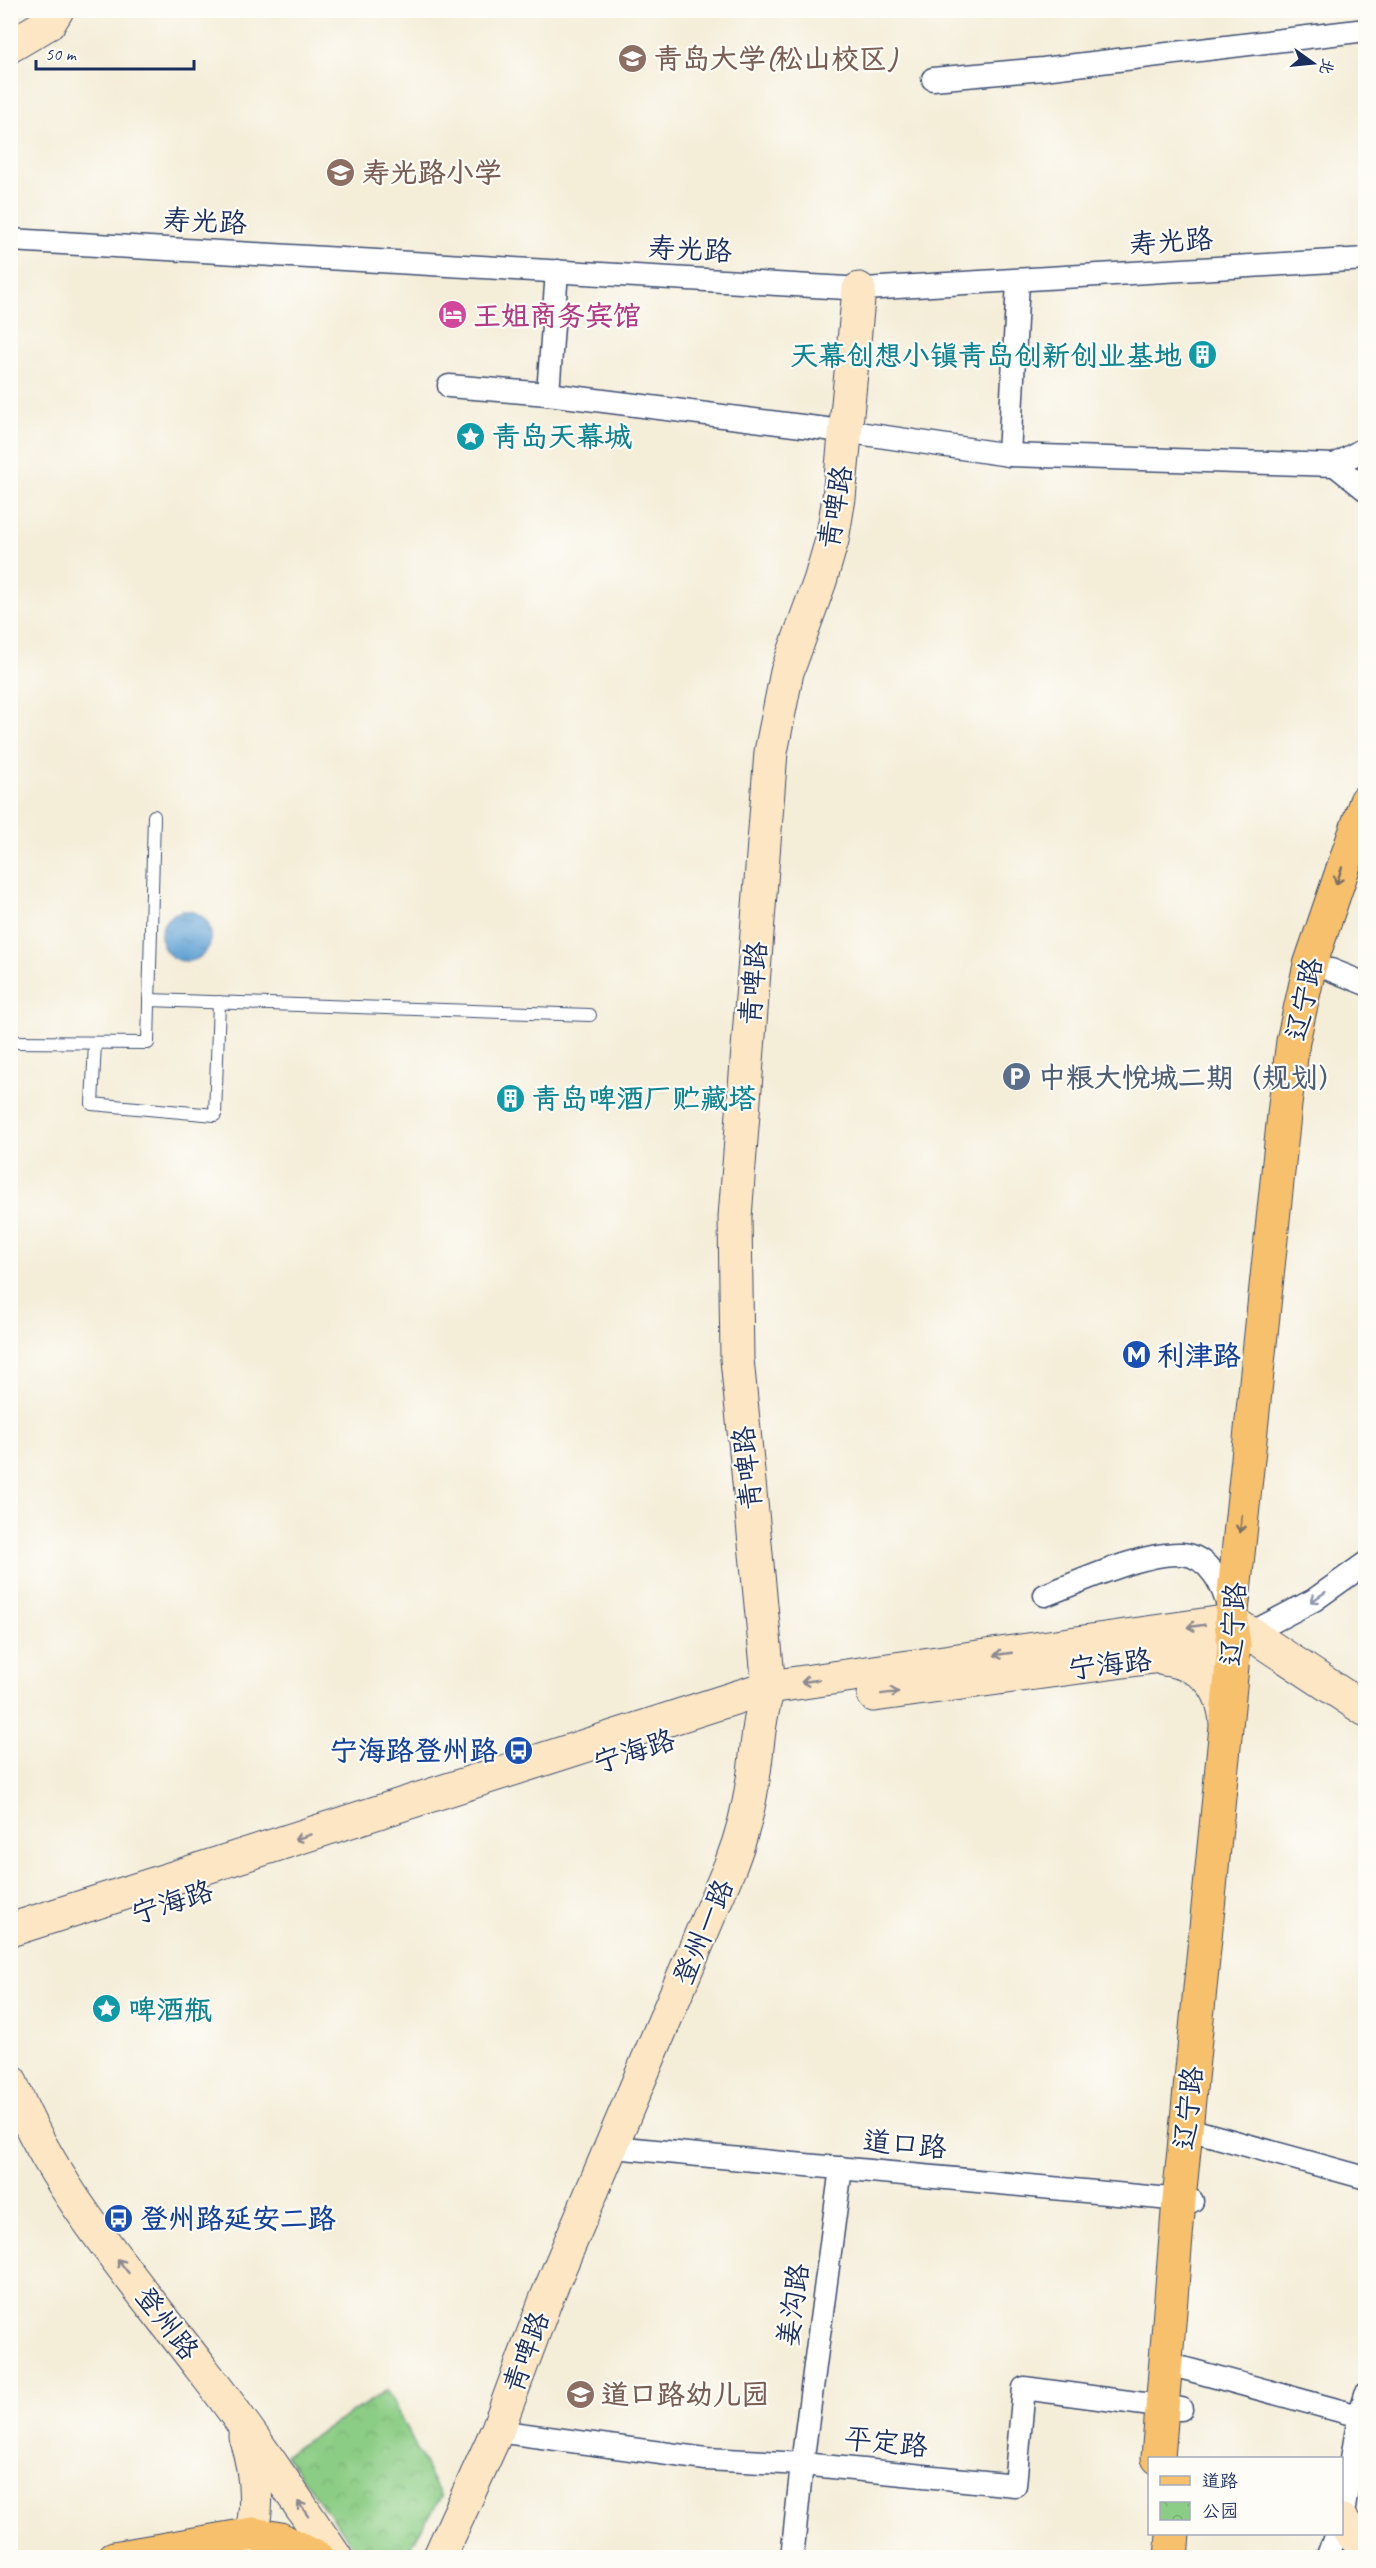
<svg xmlns="http://www.w3.org/2000/svg" width="1376" height="2568" viewBox="0 0 1376 2568" font-family="Caveat,'LXGW WenKai TC',sans-serif">
  <style>
    .park { fill: url(#park-crowns); stroke: #547e72; stroke-width: 1.5 }
    .water { fill: url(#water-ripples); stroke: #3e699a; stroke-width: 1.5 }
    .lines { fill: none; stroke-linecap: round; stroke-linejoin: round }
    .lane-casing { stroke: #3c4c70; stroke-width: 14 }
    .street-casing { stroke: #3c4c70; stroke-width: 25 }
    .secondary-casing { stroke: #3c4c70; stroke-width: 35 }
    .primary-casing { stroke: #3c4c70; stroke-width: 35 }
    .lane { stroke: #fff; stroke-width: 12 }
    .street { stroke: #fff; stroke-width: 22 }
    .secondary { stroke: #fce6c4; stroke-width: 33 }
    .primary { stroke: #f7c06c; stroke-width: 33 }
    .oneway { stroke: #7e7064 }
    .oneway2 { stroke: #8d97ae }
    .oneway3 { stroke: #8c8a91 }
    .labels { text-anchor: middle; dominant-baseline: central; stroke-width: 4.5; stroke-linejoin: round; paint-order: stroke }
    .education-label { font-size: 28px; font-weight: bold; fill: #785e54; stroke: #fdfcf7; text-anchor: start }
    .street-label { font-size: 28px; fill: #1b2f5e; stroke: #fdfcf7 }
    .hotel-label { font-size: 28px; font-weight: bold; fill: #b23c85; stroke: #fdfcf7; text-anchor: start }
    .culture-label { font-size: 28px; font-weight: bold; fill: #0d838f; stroke: #fdfcf7; text-anchor: start }
    .service-label { font-size: 28px; font-weight: bold; fill: #4e5e75; stroke: #fdfcf7; text-anchor: start }
    .transit-label { font-size: 28px; font-weight: bold; fill: #164399; stroke: #fdfcf7; text-anchor: start }
  </style>
  <defs>
    <pattern id="park-crowns" width="20" height="18" patternUnits="userSpaceOnUse" patternTransform="scale(1.5)"><rect width="20" height="18" fill="#8ccd85"/><path d="M2 6a3 3 0 1 1 6 0M12 15a3 3 0 1 1 6 0" fill="none" stroke="#78b075"/></pattern>
    <pattern id="water-ripples" width="26" height="14" patternUnits="userSpaceOnUse" patternTransform="scale(1.5)"><rect width="26" height="14" fill="#62a3d5"/><path d="M2 4q2-2 4 0t4 0M15 11q2-2 4 0t4 0" fill="none" stroke="#5085b0"/></pattern>
  </defs>
  <rect width="100%" height="100%" fill="#fdfcf7"/>
  <filter id="ink" filterUnits="userSpaceOnUse"><feTurbulence type="fractalNoise" baseFrequency=".0167" numOctaves="2"/><feDisplacementMap in="SourceGraphic" scale="12" xChannelSelector="R" yChannelSelector="G"/><feConvolveMatrix kernelMatrix="1 2 1 2 8 2 1 2 1" color-interpolation-filters="sRGB"/></filter>
  <filter id="wash" filterUnits="userSpaceOnUse"><feTurbulence type="fractalNoise" baseFrequency=".008" numOctaves="4" result="noise"/><feDisplacementMap in="SourceGraphic" scale="24" xChannelSelector="R" yChannelSelector="G"/><feGaussianBlur stdDeviation="1.35" result="paint"/><feColorMatrix in="noise" values="0 0 0 0 0 0 0 0 0 0 0 0 0 0 0 0 0 1.4 0 .05"/><feComposite in="paint" operator="in"/></filter>
  <g filter="url(#wash)">
    <rect width="100%" height="100%" fill="#f4edd8"/>
    <path class="park" d="M387,2390l54,107 -37,60h-43l-76,-102z"/>
    <circle class="water" cx="186" cy="936" r="25"/>
  </g>
  <g filter="url(#ink)">
    <g class="lines">
      <defs>
        <g id="lane">
          <path d="M149,1000l441,15"/>
          <path d="M10,1042l138,1 6,-227"/>
          <path d="M95,1043l-3,61 123,11 4,-113"/>
        </g>
        <g id="street">
          <path d="M933,79l110,-10 323,-39"/>
          <path d="M10,240l854,49 502,-30"/>
          <path d="M449,386l99,8 286,36"/>
          <path d="M548,394l9,-123"/>
          <path d="M858,433l151,22 326,10"/>
          <path d="M1366,448l-31,17 31,25"/>
          <path d="M1009,455l9,-174"/>
          <path d="M1331,970l35,14"/>
          <path d="M1045,1595c37,-14 98,-43 137,-41 28,2 42,34 47,56"/>
          <path d="M1251,1633l63,-33 52,-37"/>
          <path d="M1199,2132l167,46"/>
          <path d="M613,2147l579,54"/>
          <path d="M1183,2368l176,48"/>
          <path d="M497,2431l209,28 96,5 213,21 9,-97 157,21"/>
          <path d="M1342,2520l17,-104 7,-22"/>
          <path d="M792,2558l10,-94 39,-296"/>
          <path d="M1327,2558l9,-24"/>
        </g>
        <g id="secondary">
          <path d="M10,46l39,-23 8,-13"/>
          <path d="M1164,1659c39,6 58,24 62,63"/>
          <path d="M874,1695l360,-49 17,-13"/>
          <path d="M10,1930l759,-243 462,-66 135,89"/>
          <path d="M10,2080c42,108 122,197 191,288 48,61 91,126 135,190"/>
          <path d="M1342,2521l24,30"/>
          <path d="M234,2558c32,-25 22,-88 11,-122"/>
          <path d="M439,2558l58,-127 48,-129 186,-438c11,-28 18,-56 22,-85 5,-32 5,-61 16,-92l-32,-328 -2,-142 36,-465 16,-80 33,-91 12,-41 7,-42 20,-209"/>
        </g>
        <g id="primary">
          <path d="M1158,2458l21,-258 55,-554 -3,-25 54,-516 8,-64 17,-76 56,-164"/>
          <path d="M114,2558l139,-24 27,5 37,19"/>
          <path d="M1171,2558l2,-24"/>
        </g>
      </defs>
      <use href="#lane" class="lane-casing"/>
      <use href="#street" class="street-casing"/>
      <use href="#secondary" class="secondary-casing"/>
      <use href="#primary" class="primary-casing"/>
      <use href="#lane" class="lane"/>
      <use href="#street" class="street"/>
      <use href="#secondary" class="secondary"/>
      <use href="#primary" class="primary"/>
    </g>
    <defs><path id="oneway-shaft" d="M-6 0H5M1.5-3L5.5 0L1.5 3" fill="none" stroke-width="1.6" stroke-linecap="round" stroke-linejoin="round" transform="scale(1.5)"/></defs>
    <g class="oneway">
      <use href="#oneway-shaft" transform="translate(1339 876) rotate(109)"/>
      <use href="#oneway-shaft" transform="translate(1241 1524) rotate(96)"/>
    </g>
    <use class="oneway2" href="#oneway-shaft" transform="translate(1318 1597) rotate(146)"/>
    <g class="oneway3">
      <use href="#oneway-shaft" transform="translate(1196 1626) rotate(172)"/>
      <use href="#oneway-shaft" transform="translate(1003 1654) rotate(172)"/>
      <use href="#oneway-shaft" transform="translate(810 1681) rotate(172)"/>
      <use href="#oneway-shaft" transform="translate(890 1693) rotate(-7)"/>
      <use href="#oneway-shaft" transform="translate(303 1837) rotate(162)"/>
      <use href="#oneway-shaft" transform="translate(123 2266) rotate(-128)"/>
      <use href="#oneway-shaft" transform="translate(303 2509) rotate(-125)"/>
    </g>
  </g>
  <defs>
    <symbol id="university-disc" viewBox="-11 -11 22 22"><circle r="9.5" fill="#8d6e63" stroke="#fdfcf7"/><path d="M0-5L7-2L0 1L-7-2ZM-4 1L0 2.5L4 1V4Q0 6-4 4Z" fill="#fff"/></symbol>
    <symbol id="school-disc" viewBox="-11 -11 22 22"><circle r="9.5" fill="#8d6e63" stroke="#fdfcf7"/><path d="M0-5L7-2L0 1L-7-2ZM-4 1L0 2.5L4 1V4Q0 6-4 4Z" fill="#fff"/></symbol>
    <symbol id="hotel-disc" viewBox="-11 -11 22 22"><circle r="9.5" fill="#d1479c" stroke="#fdfcf7"/><path d="M-6-4.5h1.5V1H6V5H4.5V3h-9V5H-6ZM-4 0a1.8 1.8 0 1 1 3.6 0ZM.5 0V-2.5h3Q6-2.5 6 0Z" fill="#fff"/></symbol>
    <symbol id="building-disc" viewBox="-11 -11 22 22"><circle r="9.5" fill="#0f9aa8" stroke="#fdfcf7"/><path d="M-4-6H4V6H1V3H-1V6H-4ZM-2.5-4.3h1.7v1.8h-1.7ZM.8-4.3h1.7v1.8H.8ZM-2.5-1h1.7V.8h-1.7ZM.8-1h1.7V.8H.8Z" fill="#fff"/></symbol>
    <symbol id="sight-disc" viewBox="-11 -11 22 22"><circle r="9.5" fill="#0f9aa8" stroke="#fdfcf7"/><path d="M0-6L1.8-2.2L6-1.7L2.9 1.2L3.7 5.4L0 3.3L-3.7 5.4L-2.9 1.2L-6-1.7L-1.8-2.2Z" fill="#fff"/></symbol>
    <symbol id="parking-disc" viewBox="-11 -11 22 22"><circle r="9.5" fill="#5c6f8a" stroke="#fdfcf7"/><path d="M-3.5-5.5H1a3.5 3.5 0 0 1 0 7H-1V5.5H-3.5ZM-1-3.4V-.6H.8a1.4 1.4 0 0 0 0-2.8Z" fill="#fff"/></symbol>
    <symbol id="metro-disc" viewBox="-11 -11 22 22"><circle r="9.5" fill="#1a4fb4" stroke="#fdfcf7"/><path d="M-5.5 5V-5H-3L0 0L3-5H5.5V5H3V-.5L0 4L-3-.5V5Z" fill="#fff"/></symbol>
    <symbol id="bus-disc" viewBox="-11 -11 22 22"><circle r="9.5" fill="#1a4fb4" stroke="#fdfcf7"/><path d="M-5-6H5V4H4V6H2V4H-2V6H-4V4H-5ZM-3.5-4V0h7V-4ZM-3.5 1.2v1.5H-2V1.2ZM2 1.2v1.5H3.5V1.2Z" fill="#fff"/></symbol>
  </defs>
  <g fill-rule="evenodd">
    <use href="#university-disc" x="616" y="42" width="33" height="33"/>
    <use href="#school-disc" x="324" y="156" width="33" height="33"/>
    <use href="#hotel-disc" x="436" y="298" width="33" height="33"/>
    <use href="#building-disc" x="1186" y="338" width="33" height="33"/>
    <use href="#sight-disc" x="454" y="420" width="33" height="33"/>
    <use href="#parking-disc" x="1000" y="1060" width="33" height="33"/>
    <use href="#building-disc" x="494" y="1082" width="33" height="33"/>
    <use href="#metro-disc" x="1120" y="1338" width="33" height="33"/>
    <use href="#bus-disc" x="502" y="1734" width="33" height="33"/>
    <use href="#sight-disc" x="90" y="1992" width="33" height="33"/>
    <use href="#bus-disc" x="102" y="2202" width="33" height="33"/>
    <use href="#school-disc" x="564" y="2378" width="33" height="33"/>
  </g>
  <g class="labels">
    <g class="education-label">
      <text x="654" y="58">青岛大学(松山校区)</text>
      <text x="362" y="172">寿光路小学</text>
      <text x="601" y="2394">道口路幼儿园</text>
    </g>
    <g class="street-label">
      <text transform="translate(205 221) rotate(3)">寿光路</text>
      <text transform="translate(1171 241) rotate(-4)">寿光路</text>
      <text transform="translate(690 249) rotate(3)">寿光路</text>
      <text transform="translate(835 507) rotate(-80)">青啤路</text>
      <text transform="translate(753 983) rotate(-85)">青啤路</text>
      <text transform="translate(1304 999) rotate(-78)">辽宁路</text>
      <text transform="translate(747 1468) rotate(-96)">青啤路</text>
      <text transform="translate(1233 1624) rotate(-87)">辽宁路</text>
      <text transform="translate(1110 1664) rotate(-7)">宁海路</text>
      <text transform="translate(634 1751) rotate(-18)">宁海路</text>
      <text transform="translate(172 1902) rotate(-18)">宁海路</text>
      <text transform="translate(703 1932) rotate(-67)">登州一路</text>
      <text transform="translate(1188 2108) rotate(-84)">辽宁路</text>
      <text transform="translate(905 2144) rotate(5)">道口路</text>
      <text transform="translate(793 2305) rotate(-82)">姜沟路</text>
      <text transform="translate(167 2323) rotate(52)">登州路</text>
      <text transform="translate(526 2352) rotate(-70)">青啤路</text>
      <text transform="translate(886 2442) rotate(6)">平定路</text>
    </g>
    <g class="hotel-label">
      <text x="473" y="315">王姐商务宾馆</text>
    </g>
    <g class="culture-label">
      <text x="1182" y="355" text-anchor="end">天幕创想小镇青岛创新创业基地</text>
      <text x="492" y="436">青岛天幕城</text>
      <text x="532" y="1098">青岛啤酒厂贮藏塔</text>
      <text x="128" y="2009">啤酒瓶</text>
    </g>
    <g class="service-label">
      <text x="1038" y="1077">中粮大悦城二期（规划）</text>
    </g>
    <g class="transit-label">
      <text x="1157" y="1355">利津路</text>
      <text x="498" y="1750" text-anchor="end">宁海路登州路</text>
      <text x="140" y="2218">登州路延安二路</text>
    </g>
  </g>
  <rect width="1376" height="2568" fill="none" stroke="#fdfcf7" stroke-width="36"/>
  <rect x="1148" y="2457" width="195" height="78" fill="#fdfcf7" stroke="#a3aaba" stroke-width="1.5"/>
  <rect x="1160" y="2476" width="30" height="9" fill="#f7c06c" stroke="#a3aaba" stroke-width="1.5"/>
  <text x="1202" y="2487" font-size="18" fill="#1b2f5e">道路</text>
  <rect x="1160" y="2502" width="30" height="18" fill="url(#park-crowns)" stroke="#a3aaba" stroke-width="1.5"/>
  <text x="1202" y="2517" font-size="18" fill="#1b2f5e">公园</text>
  <g transform="translate(1313 63) rotate(105)" stroke="#fdfcf7" stroke-width="4.5" paint-order="stroke">
  <path d="M0-4.5L10 22L0 15L-10 22Z" fill="#1b2f5e"/>
  <text y="-9" font-size="16" font-weight="bold" text-anchor="middle" fill="#1b2f5e">北</text>
  </g>
  <path d="M36 60v9h158v-9" fill="none" stroke="#1b2f5e" stroke-width="3"/>
  <text x="45" y="60" font-size="18" fill="#1b2f5e" stroke="#fdfcf7" stroke-width="4.5" paint-order="stroke">50 m</text>
</svg>
